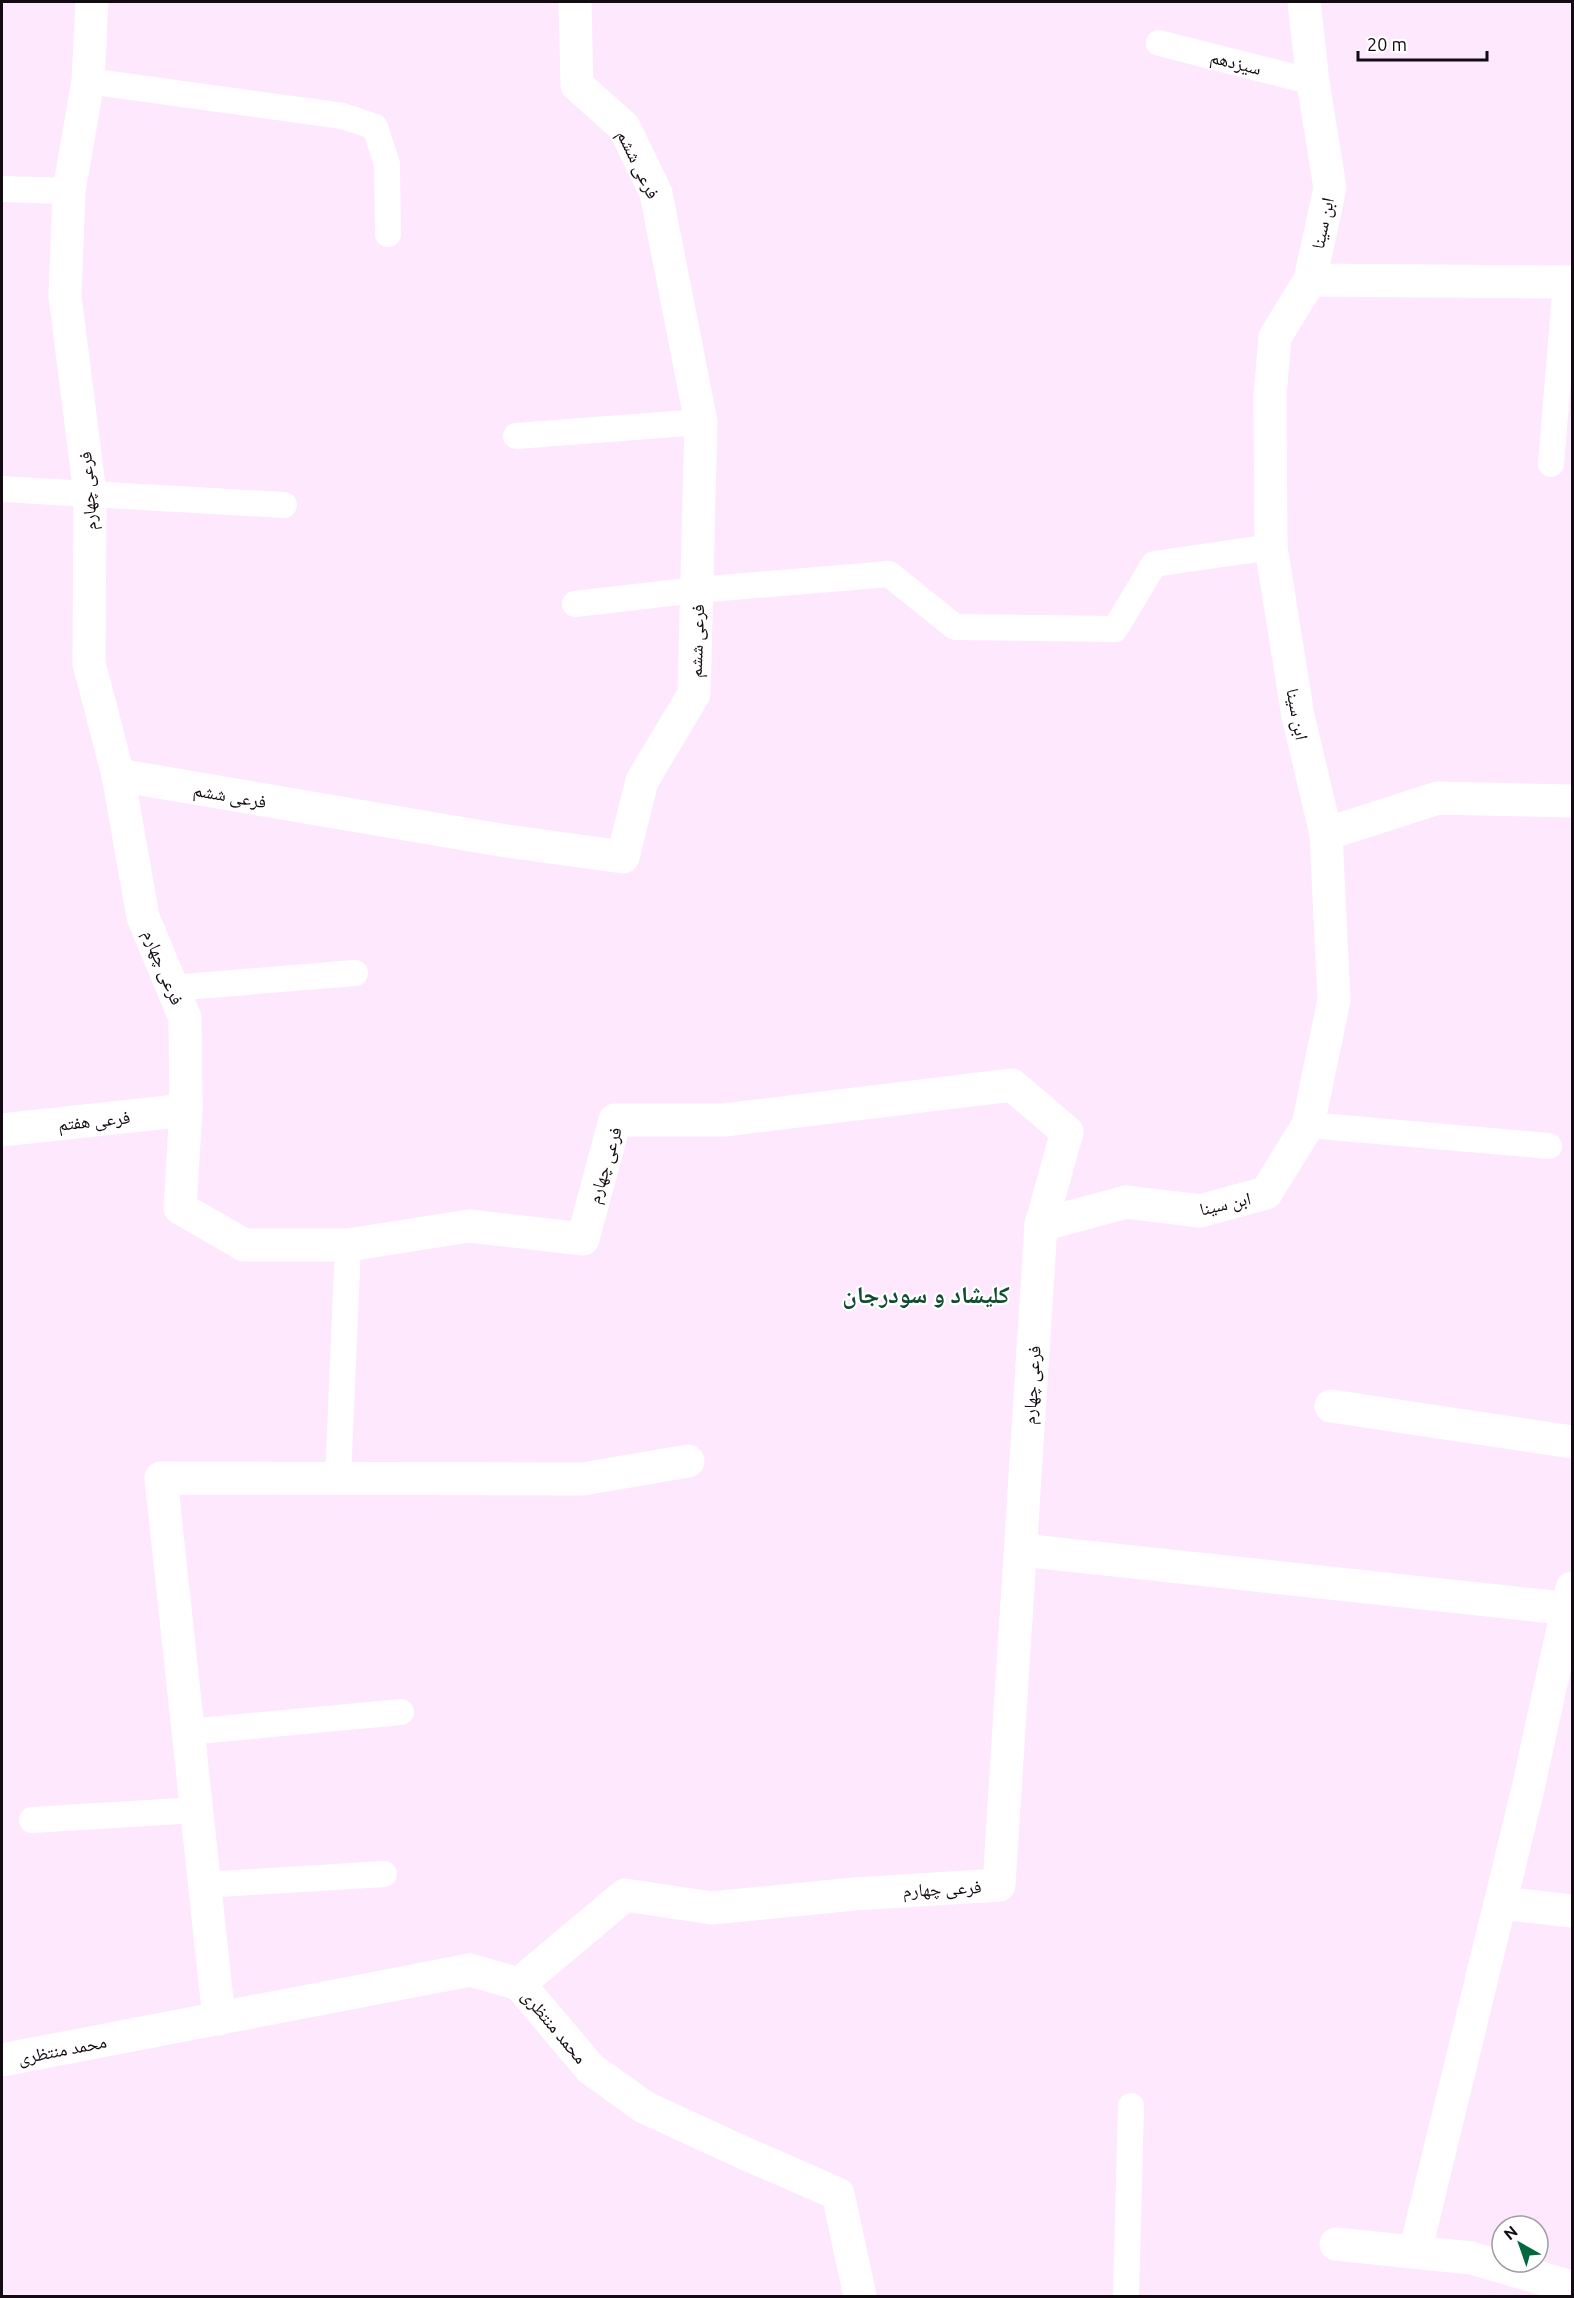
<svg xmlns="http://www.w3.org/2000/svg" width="1574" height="2298" viewBox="0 0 1574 2298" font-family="Ubuntu,'Noto Naskh Arabic',sans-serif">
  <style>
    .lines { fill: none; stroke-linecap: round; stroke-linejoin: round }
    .lane { stroke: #fff; stroke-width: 26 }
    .street { stroke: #fff; stroke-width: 33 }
    .labels { text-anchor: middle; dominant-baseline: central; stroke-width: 4.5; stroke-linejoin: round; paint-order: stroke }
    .street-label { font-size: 18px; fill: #120b12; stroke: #fff }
    .district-label { font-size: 24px; font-weight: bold; fill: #0e4d2f; stroke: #fff }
  </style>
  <rect width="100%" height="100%" fill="#fee8fe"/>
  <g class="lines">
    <g class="lane">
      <path d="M1159,43l154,39"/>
      <path d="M88,81l255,35 32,11 12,37 1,70"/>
      <path d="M2,189l67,2"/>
      <path d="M516,436l185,-14"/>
      <path d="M1551,464l15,-182"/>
      <path d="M2,489l282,16"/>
      <path d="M575,604l122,-14 192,-16 66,53 160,2 39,-65 117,-17"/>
      <path d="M172,988l183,-15"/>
      <path d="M1308,1125l241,21"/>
      <path d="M338,1479l10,-234"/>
      <path d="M188,1732l213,-20"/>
      <path d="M32,1820l165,-10"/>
      <path d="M204,1885l180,-11"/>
      <path d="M1126,2296l5,-190"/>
    </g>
    <g class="street">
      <path d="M92,2l-4,79 -19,110 -4,105 25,198 -1,169 29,112 25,142 42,101 1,92 -6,98 64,37h104l121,-19 114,13 32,-119h109l288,-35 55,47 -26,93 -42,660 -145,9 -142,14 -87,-13 -106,89"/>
      <path d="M1310,280l262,2"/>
      <path d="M118,775l382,65 123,17 19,-76 52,-87 7,-272 -45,-229 -32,-66 -47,-42 -2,-83"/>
      <path d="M1326,834l112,-36 134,3"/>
      <path d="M2,1130l184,-20"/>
      <path d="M1041,1225l85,-23 74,9 66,-18 42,-68 26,-125 -8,-166 -28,-118 -27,-169 -1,-151 5,-59 35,-57 20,-92 -17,-106 -9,-80"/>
      <path d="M1331,1406l241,36"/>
      <path d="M1021,1550l551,59"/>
      <path d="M1500,1903l72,8"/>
      <path d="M219,2019l-58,-541 422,1 105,-18"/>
      <path d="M2,2060l468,-90 49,14 72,85 53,38 100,46 94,41 22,102"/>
      <path d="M1336,2244l135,14 101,29"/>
      <path d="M1415,2252l112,-459 45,-205"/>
    </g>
  </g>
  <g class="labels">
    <g class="street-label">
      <text transform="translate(1236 62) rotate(14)">سیزدهم</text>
      <text transform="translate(639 164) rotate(64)">فرعی ششم</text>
      <text transform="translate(1322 223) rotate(-78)">ابن سینا</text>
      <text transform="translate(87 491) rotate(-94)">فرعی چهارم</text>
      <text transform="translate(696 641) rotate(-88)">فرعی ششم</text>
      <text transform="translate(1298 714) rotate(79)">ابن سینا</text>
      <text transform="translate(230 795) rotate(10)">فرعی ششم</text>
      <text transform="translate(164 967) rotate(68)">فرعی چهارم</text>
      <text transform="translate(94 1120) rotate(-6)">فرعی هفتم</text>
      <text transform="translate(604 1165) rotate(-73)">فرعی چهارم</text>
      <text transform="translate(1225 1203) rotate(-13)">ابن سینا</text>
      <text transform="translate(1031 1385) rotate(-86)">فرعی چهارم</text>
      <text transform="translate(942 1888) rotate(-3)">فرعی چهارم</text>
      <text transform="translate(555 2026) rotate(50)">محمد منتظری</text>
      <text transform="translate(62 2049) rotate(-11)">محمد منتظری</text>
    </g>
    <g class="district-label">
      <text x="926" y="1294">کلیشاد و سودرجان</text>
    </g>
  </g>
  <rect width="1574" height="2298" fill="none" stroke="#120b12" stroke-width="6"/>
  <g transform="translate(1520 2244) rotate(320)"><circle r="28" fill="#ffffff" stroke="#a09da0" stroke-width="1.5"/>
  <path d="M0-4.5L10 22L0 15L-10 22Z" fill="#00683e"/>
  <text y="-9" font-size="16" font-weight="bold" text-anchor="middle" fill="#120b12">N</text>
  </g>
  <path d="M1358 51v9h129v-9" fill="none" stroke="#120b12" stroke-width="3"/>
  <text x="1367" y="51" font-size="18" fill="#120b12" stroke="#ffffff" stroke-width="4.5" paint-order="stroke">20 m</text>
</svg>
